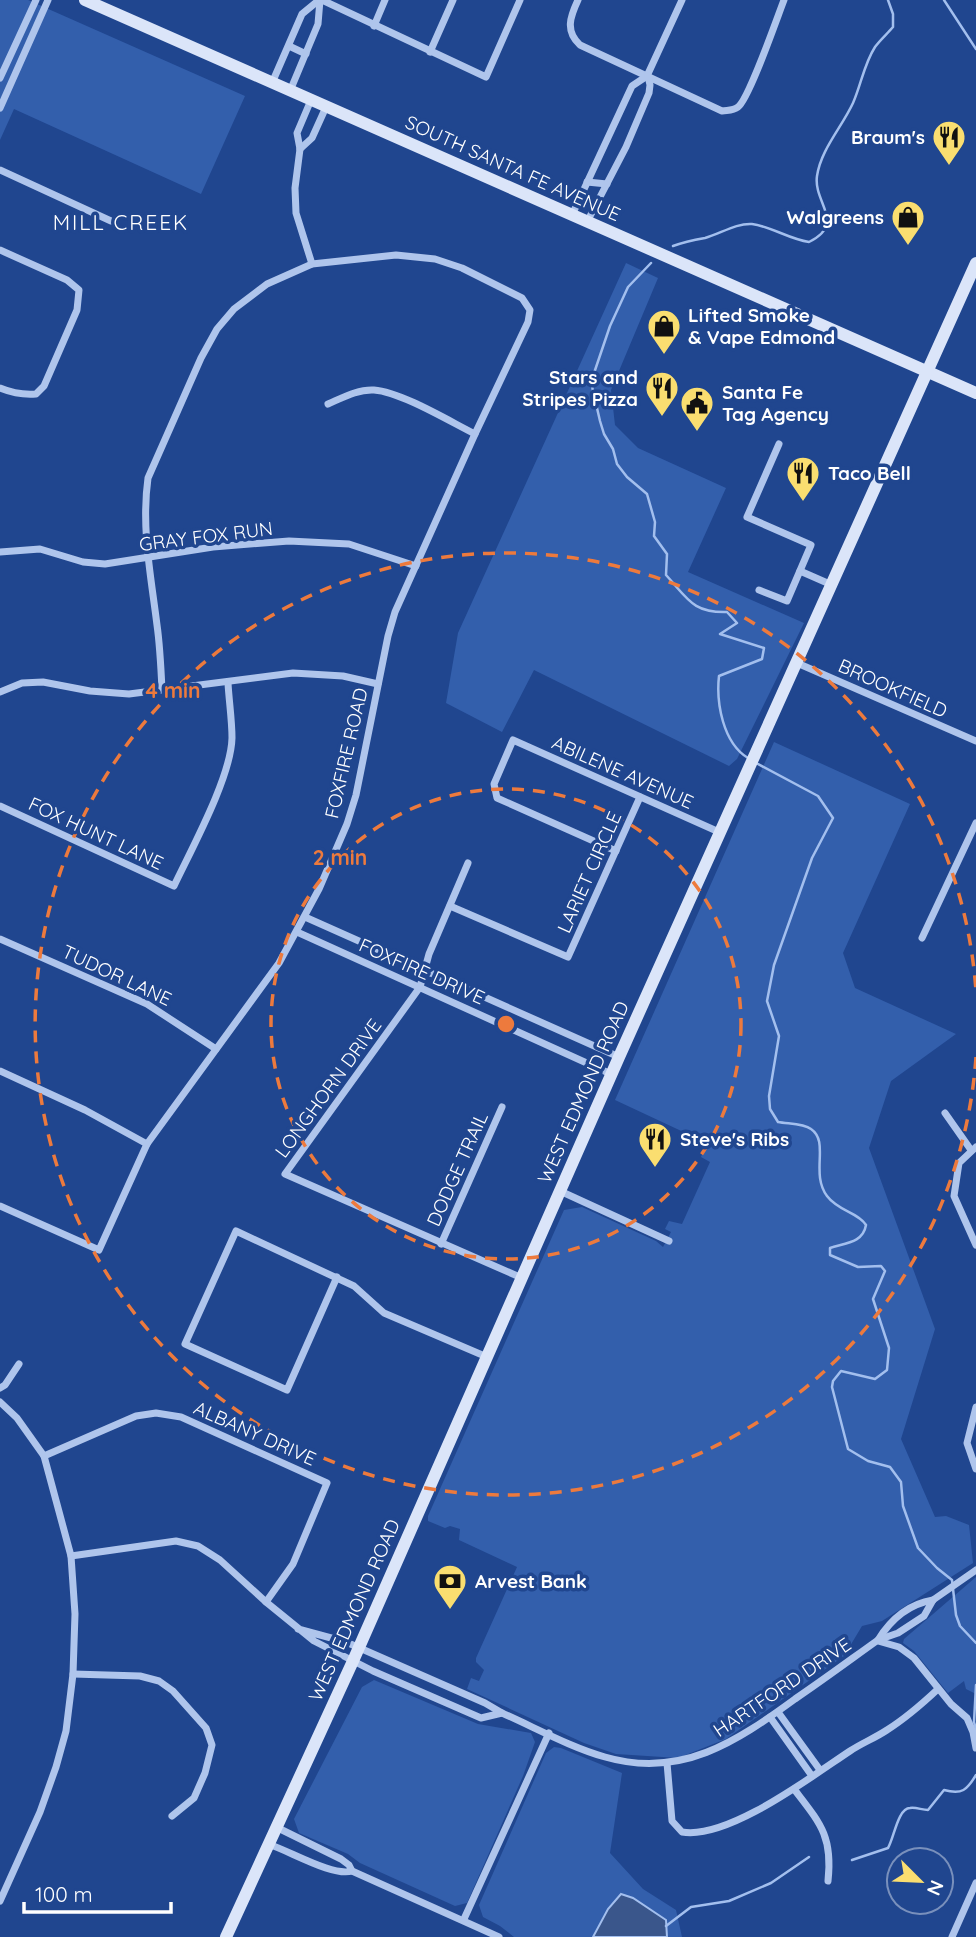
<svg xmlns="http://www.w3.org/2000/svg" width="976" height="1937" viewBox="0 0 976 1937" font-family="Quicksand,sans-serif">
  <style>
    .green { fill: #335fac }
    .water { fill: #3a568b; stroke: #a3bfee; stroke-width: 2 }
    .lines { fill: none; stroke-linecap: round; stroke-linejoin: round }
    .stream { stroke: #a3bfee; stroke-width: 2.5 }
    .minor { stroke: #afc5ec; stroke-width: 7 }
    .secondary { stroke: #dbe5f9; stroke-width: 12 }
    .ring { fill: none; stroke: #ed7a3d; stroke-width: 3.5; stroke-dasharray: 12 9 }
    .labels { text-anchor: middle; dominant-baseline: central; stroke-width: 7; stroke-linejoin: round; paint-order: stroke }
    .poi-label { font-size: 19px; font-weight: bold; fill: #fff; stroke: #20468f; text-anchor: start }
    .street-label { font-size: 19px; fill: #fff; stroke: #20468f }
    .neighbourhood-label { font-size: 21px; letter-spacing: 2px; fill: #fff; stroke: #20468f }
    .centre { fill: #ed7a3d; stroke: #20468f; stroke-width: 3.5 }
    .ring-label { font-size: 21px; text-anchor: middle; font-weight: bold; fill: #ed7a3d; stroke: #20468f; stroke-width: 7; stroke-linejoin: round; paint-order: stroke }
  </style>
  <rect width="100%" height="100%" fill="#20468f"/>
  <g class="green">
    <path d="M0,0h28l217,96 -44,98 -187,-85 -14,31z"/>
    <path d="M626,263l32,15 -47,112 4,35 23,23 88,40 -38,84 116,51 -67,136 -8,7 -195,-96 -32,62 -56,-29 12,-70z"/>
    <path d="M774,742l136,62 -67,149 12,35 101,46 -65,47 -22,67 66,181 -34,110 34,78 11,-1 23,9 4,38 -91,58 -20,5 -18,30 -118,83 -48,19 -62,-4 -32,-11 -117,-54 4,-11 8,3 5,-11 -8,-8v-4l41,-91 -58,-27 1,-11 -10,-3 -5,2 -17,-7v-5l136,-306 18,-3 74,34 7,6 8,-15 -6,-3 4,-8 13,3 28,-62 -9,-5 6,-14 -92,-43z"/>
    <path d="M976,1577v117l-10,-5 -2,-8 -16,12 -34,-42 -11,-8 1,-4z"/>
    <path d="M374,1680l104,44 53,9 4,9 -12,34 -56,127 -12,3 -95,-43 -12,-9 -49,-21 -5,-14 68,-132z"/>
    <path d="M554,1747l7,1 61,25 -12,80 33,36 33,21 6,27h-15l-1,-17 -33,-22 -25,11 -15,28h-79l-14,-11 -17,-9 -4,-12 67,-152z"/>
  </g>
  <path class="water" d="M621,1894l12,4 33,22 1,17h-74l15,-28z"/>
  <g class="lines">
    <g class="stream">
      <path d="M944,0l32,49"/>
      <path d="M673,246c11,-4 21,-6 32,-8 15,-4 31,-15 47,-14 18,2 37,15 57,18 38,-19 4,-39 8,-66 4,-27 25,-49 36,-73 8,-18 11,-39 22,-56 5,-7 12,-13 18,-20v-13l-5,-14"/>
      <path d="M651,263l-23,24 -18,39 -19,56 9,39 4,13 9,15 4,15 10,13 20,17 8,28 -1,14 13,18 -1,21c22,24 27,38 61,37l10,11 -17,11 44,14 -2,11 -43,17c-3,27 4,67 29,82"/>
      <path d="M756,763l62,33 15,22 -21,40 -38,107 -7,36 12,35 -10,60 1,13 8,13c10,2 25,1 33,7 19,13 -1,44 16,67 11,15 32,17 39,29 -3,18 -21,18 -36,23v7l28,12 23,-1 4,5 -12,28 16,49 -2,22 -12,9 -34,-8 -8,10 -1,6 16,62 20,12 22,6 11,15 2,24 15,42 19,20 15,12 4,35 4,11 16,17"/>
      <path d="M976,1685l-2,37 2,7"/>
      <path d="M852,1860l36,-12c6,-10 10,-40 22,-40 6,-1 12,2 18,2l16,-20c18,5 23,0 32,-15"/>
      <path d="M666,1926l25,-19 38,-6 42,-18 38,-26"/>
    </g>
    <g class="minor">
      <path d="M322,0l164,77 34,-77"/>
      <path d="M578,0c-8,17 -13,31 2,45l142,66c6,-1 11,0 16,-4 11,-8 39,-89 46,-107"/>
      <path d="M374,26l11,-26"/>
      <path d="M289,46l17,8"/>
      <path d="M430,52l23,-52"/>
      <path d="M0,78l36,-78"/>
      <path d="M272,83l30,-69 17,-14"/>
      <path d="M290,91l28,-67 2,-24"/>
      <path d="M311,100l-14,33 3,16 -5,39 1,25 16,51"/>
      <path d="M0,108l48,-108"/>
      <path d="M300,149l12,-11 14,-31"/>
      <path d="M0,170l111,51"/>
      <path d="M587,182l20,2"/>
      <path d="M572,215l60,-129 15,-10 35,-76"/>
      <path d="M587,222l39,-75 23,-54 1,-8 -2,-9"/>
      <path d="M0,250l67,30 12,10 -2,20 -33,76 -8,8c-13,1 -24,-1 -36,-6"/>
      <path d="M328,404c14,-6 30,-15 46,-14 27,2 75,31 101,44"/>
      <path d="M0,552l40,-3 43,13 22,2 108,-17 76,-6 60,3 67,22"/>
      <path d="M800,571l32,14"/>
      <path d="M759,590l28,11 24,-56 -64,-28 32,-73"/>
      <path d="M797,663l179,78"/>
      <path d="M0,692l22,-9 21,-1 47,9 39,3 164,-21 50,3 35,8"/>
      <path d="M0,806l174,80c18,-38 57,-109 58,-148 0,-18 -3,-37 -4,-55"/>
      <path d="M616,851l-119,-53 -3,-14 19,-44 206,92"/>
      <path d="M468,863l-39,91 -9,33 -135,187 237,104"/>
      <path d="M450,906l118,51 72,-160"/>
      <path d="M305,917l314,140"/>
      <path d="M297,932l314,142"/>
      <path d="M922,938l54,-115"/>
      <path d="M0,939l147,65 69,45"/>
      <path d="M0,1071l85,39 62,34"/>
      <path d="M945,1113l26,37"/>
      <path d="M976,1147l-17,16 -5,33 22,49"/>
      <path d="M560,1191l109,50"/>
      <path d="M0,1206l99,44 48,-106 132,-181 40,-74 28,-65 9,-29 32,-159 7,-24 80,-178 53,-112 2,-12 -8,-12 -60,-30 -27,-9 -39,-4 -84,9 -45,20 -33,25 -17,20 -16,29 -53,120c-7,50 3,98 9,147 3,21 4,43 5,65"/>
      <path d="M441,1244l61,-137"/>
      <path d="M337,1277l-50,113 -102,-46 51,-113 118,55 30,27 103,44"/>
      <path d="M0,1388l5,-3 14,-21"/>
      <path d="M0,1402l17,16 27,38 27,100 4,58 -2,60 -7,57 -10,36 -16,45 -40,89"/>
      <path d="M976,1407l-9,36 9,26"/>
      <path d="M44,1456l92,-40 20,-3 25,4 146,66 -34,81 -27,38"/>
      <path d="M71,1556l105,-15 22,5 22,14 46,42 48,39 59,30 108,47 21,-5 -17,-10 -139,-61 -48,-13"/>
      <path d="M878,1640c13,-21 31,-36 55,-40"/>
      <path d="M878,1641l21,6 15,11 37,46 16,14 6,14 3,16"/>
      <path d="M73,1674l67,2 19,5 14,10 33,37 6,17 -7,28 -11,25 -22,18"/>
      <path d="M778,1712l42,58"/>
      <path d="M502,1713c34,15 68,34 103,44 76,22 131,-15 190,-58 28,-19 55,-39 83,-59l20,-7 26,-17 9,-16 43,-30"/>
      <path d="M770,1717l42,59"/>
      <path d="M667,1763l5,58 10,11c46,8 130,-56 168,-81 12,-8 25,-13 37,-21 19,-12 35,-26 51,-41"/>
      <path d="M794,1789c26,34 39,47 34,92"/>
      <path d="M276,1827l65,32 8,6 3,6 147,66"/>
      <path d="M268,1844c22,7 65,33 84,27"/>
      <path d="M464,1919l85,-186"/>
      <path d="M952,1937l24,-54"/>
    </g>
    <g class="secondary">
      <path d="M85,0l891,393"/>
      <path d="M226,1937l127,-276 266,-604 357,-794"/>
    </g>
  </g>
  <g class="ring">
    <circle cx="506" cy="1024" r="235"/>
    <path d="M976 1057A471 471 0 1 1 976 991"/>
  </g>
  <defs>
    <symbol id="restaurant-pin" viewBox="-11 -11 22 30"><path d="M0 17L-7.5 6A9.5 9.5 0 1 1 7.5 6Z" fill="#fade70" stroke="#20468f"/><path d="M-5-6h1v4h1v-4h1v4h1v-4h1v5L-1.5 .5V6h-2V.5L-5-1ZM5-6V6H3V1.5H1.5Q1.5-4 5-6Z" fill="#111"/></symbol>
    <symbol id="shop-pin" viewBox="-11 -11 22 30"><path d="M0 17L-7.5 6A9.5 9.5 0 1 1 7.5 6Z" fill="#fade70" stroke="#20468f"/><path d="M-5-2.5h2.3a2.7 3.5 0 0 1 5.4 0H5L5.5 6h-11ZM-1.5-2.5h3a1.5 2.3 0 0 0-3 0Z" fill="#111"/></symbol>
    <symbol id="civic-pin" viewBox="-11 -11 22 30"><path d="M0 17L-7.5 6A9.5 9.5 0 1 1 7.5 6Z" fill="#fade70" stroke="#20468f"/><path d="M-.6-6.5H3V-4.5H.6V-3L4-1V1h2V6H-6V1h2V-1L-.6-3ZM-1.2 2.5V6h2.4V2.5Z" fill="#111"/></symbol>
    <symbol id="bank-pin" viewBox="-11 -11 22 30"><path d="M0 17L-7.5 6A9.5 9.5 0 1 1 7.5 6Z" fill="#fade70" stroke="#20468f"/><path d="M-6-4H6V4H-6ZM0-2.3a2.3 2.3 0 1 0 0 4.6a2.3 2.3 0 1 0 0-4.6Z" fill="#111"/></symbol>
  </defs>
  <g fill-rule="evenodd">
    <use href="#restaurant-pin" x="930" y="118" width="38" height="52"/>
    <use href="#shop-pin" x="889" y="198" width="38" height="52"/>
    <use href="#shop-pin" x="645" y="307" width="38" height="52"/>
    <use href="#restaurant-pin" x="643" y="369" width="38" height="52"/>
    <use href="#civic-pin" x="678" y="384" width="38" height="52"/>
    <use href="#restaurant-pin" x="784" y="454" width="38" height="52"/>
    <use href="#restaurant-pin" x="636" y="1120" width="38" height="52"/>
    <use href="#bank-pin" x="431" y="1562" width="38" height="52"/>
  </g>
  <g class="labels">
    <g class="poi-label">
      <text x="925" y="137" text-anchor="end">Braum's</text>
      <text x="884" y="217" text-anchor="end">Walgreens</text>
      <text x="688" y="315">Lifted Smoke<tspan x="688" dy="22">&amp; Vape Edmond</tspan></text>
      <text x="638" y="377" text-anchor="end">Stars and<tspan x="638" dy="22">Stripes Pizza</tspan></text>
      <text x="722" y="392">Santa Fe<tspan x="722" dy="22">Tag Agency</tspan></text>
      <text x="828" y="473">Taco Bell</text>
      <text x="680" y="1139">Steve's Ribs</text>
      <text x="475" y="1581">Arvest Bank</text>
    </g>
    <g class="street-label">
      <text transform="translate(513 168) rotate(24)">SOUTH SANTA FE AVENUE</text>
      <text transform="translate(206 536) rotate(-7)">GRAY FOX RUN</text>
      <text transform="translate(893 688) rotate(24)">BROOKFIELD</text>
      <text transform="translate(346 753) rotate(-77)">FOXFIRE ROAD</text>
      <text transform="translate(623 772) rotate(24)">ABILENE AVENUE</text>
      <text transform="translate(96 833) rotate(25)">FOX HUNT LANE</text>
      <text transform="translate(589 872) rotate(-66)">LARIET CIRCLE</text>
      <text transform="translate(422 971) rotate(24)">FOXFIRE DRIVE</text>
      <text transform="translate(117 975) rotate(25)">TUDOR LANE</text>
      <text transform="translate(328 1088) rotate(-54)">LONGHORN DRIVE</text>
      <text transform="translate(583 1092) rotate(-66)">WEST EDMOND ROAD</text>
      <text transform="translate(457 1169) rotate(-66)">DODGE TRAIL</text>
      <text transform="translate(255 1433) rotate(24)">ALBANY DRIVE</text>
      <text transform="translate(354 1610) rotate(-66)">WEST EDMOND ROAD</text>
      <text transform="translate(782 1687) rotate(-34)">HARTFORD DRIVE</text>
    </g>
    <g class="neighbourhood-label">
      <text x="121" y="222">MILL CREEK</text>
    </g>
  </g>
  <circle cx="506" cy="1024" r="10" class="centre"/>
  <g class="ring-label">
    <text x="173" y="698">4 min</text>
    <text x="340" y="865">2 min</text>
  </g>
  <g transform="translate(920 1881) rotate(114)"><circle r="33" fill="#20468f" stroke="#7990bc" stroke-width="2"/>
  <path d="M0-5L12 26L0 18L-12 26Z" fill="#fade70"/>
  <text y="-10" font-size="19" font-weight="bold" text-anchor="middle" fill="#ffffff">N</text>
  </g>
  <path d="M24 1902v10h147v-10" fill="none" stroke="#ffffff" stroke-width="3.5"/>
  <text x="35" y="1902" font-size="21" fill="#ffffff" stroke="#20468f" stroke-width="5" paint-order="stroke">100 m</text>
</svg>
